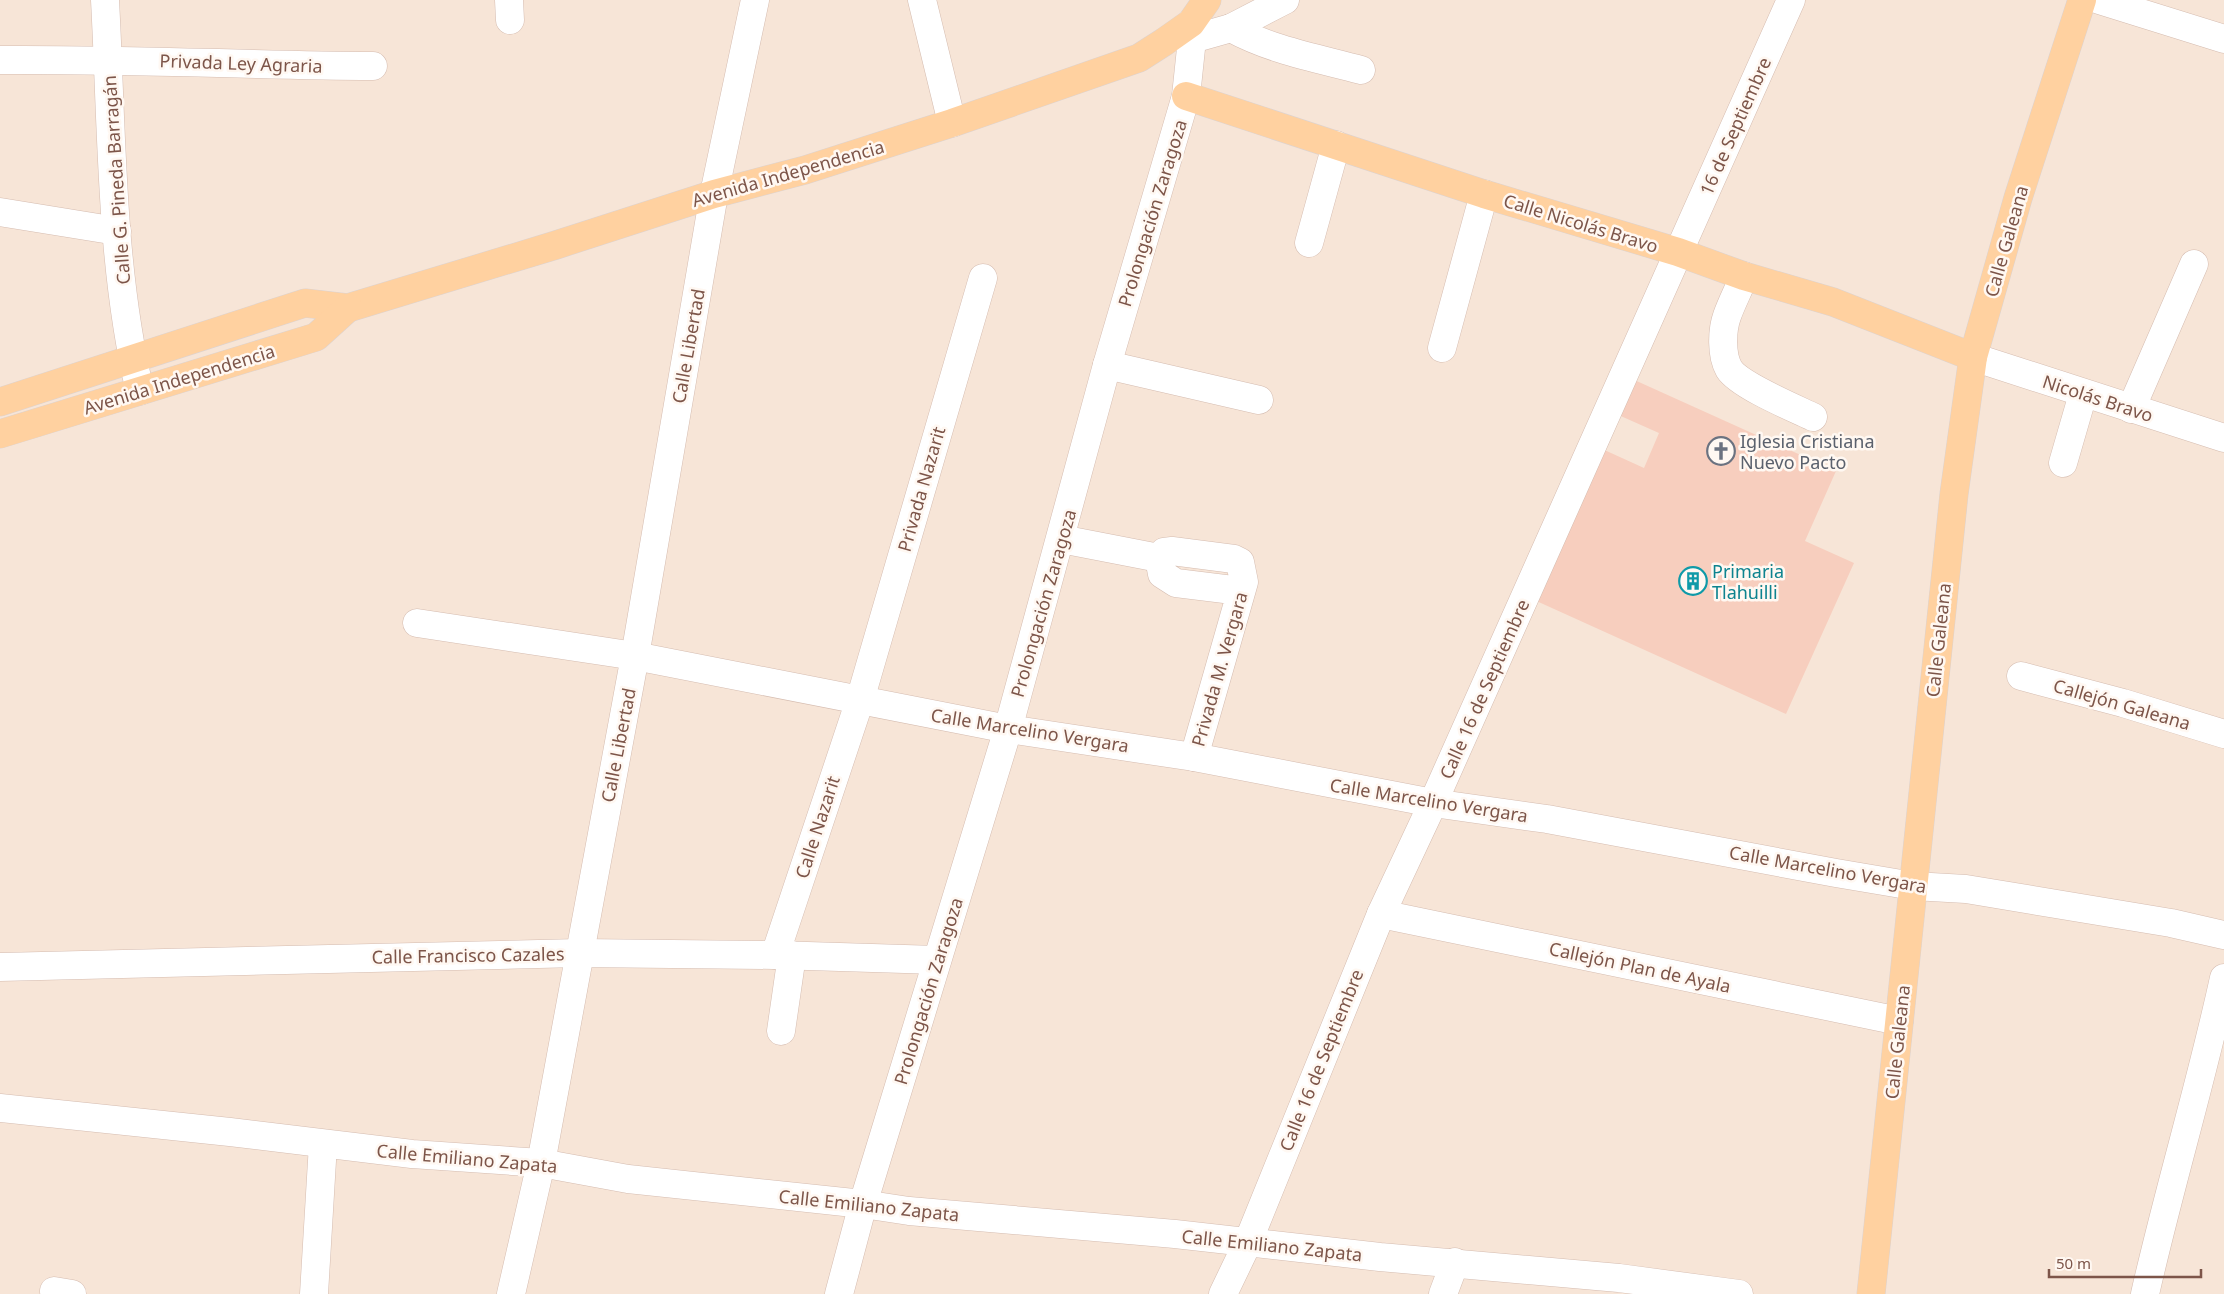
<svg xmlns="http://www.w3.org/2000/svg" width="2224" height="1294" viewBox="0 0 2224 1294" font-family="'Noto Sans',sans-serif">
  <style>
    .residential { fill: #f7e5d7 }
    .building { fill: #f7cebe }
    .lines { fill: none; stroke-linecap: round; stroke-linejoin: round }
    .minor-casing { stroke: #d5bcb0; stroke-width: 29 }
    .major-casing { stroke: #ddd3d0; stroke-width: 29 }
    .minor { stroke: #fff; stroke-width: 28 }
    .major { stroke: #ffd1a0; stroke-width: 28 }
    .labels { text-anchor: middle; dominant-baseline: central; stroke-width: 5; stroke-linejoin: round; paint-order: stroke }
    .street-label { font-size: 18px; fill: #7d5549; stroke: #fff8f2 }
    .worship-label { font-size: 18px; fill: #5b616d; stroke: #fff8f2; text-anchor: start }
    .culture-label { font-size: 18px; fill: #0d838f; stroke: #fff8f2; text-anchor: start }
  </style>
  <rect width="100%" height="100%" fill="#fff4e9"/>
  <rect class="residential" x="0" y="0" width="2224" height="1294"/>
  <path class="building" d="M1630,378l206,93 -31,70 49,22 -68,151 -254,-115 68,-151 44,20 15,-35 -45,-20z"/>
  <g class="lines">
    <defs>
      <g id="minor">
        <path d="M105,0c7,128 5,266 35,391"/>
        <path d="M509,0l1,20"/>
        <path d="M922,0l30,123"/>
        <path d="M2099,0l125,39"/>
        <path d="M1231,28c40,22 85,30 130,42"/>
        <path d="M1192,39l39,-11 54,-28"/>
        <path d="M0,60c125,-1 249,5 373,6"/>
        <path d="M0,212l117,19"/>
        <path d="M1309,243l27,-98"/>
        <path d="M1744,276c-5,13 -12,26 -17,40 -5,14 -6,39 2,53 10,16 65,39 84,48"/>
        <path d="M1442,348l42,-154"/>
        <path d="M1973,357l251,81"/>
        <path d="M1107,365l152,35"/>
        <path d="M2131,409l63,-145"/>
        <path d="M2063,463l20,-69"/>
        <path d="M1061,539l98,19"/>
        <path d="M417,623l218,33 373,73 186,28 239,46 114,16 289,54 77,13 53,3 205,34 53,12"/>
        <path d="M2021,676l102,27 101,31"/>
        <path d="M1194,757l50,-175 -4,-20 -6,-3 -62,-8 -8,1 -5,6 3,16 14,9 65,8"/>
        <path d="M1381,914l518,107"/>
        <path d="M775,955l85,-255 123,-422"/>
        <path d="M0,967l579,-14 196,2 162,5"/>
        <path d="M781,1031l11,-76"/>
        <path d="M0,1108l230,24 182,22 129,9 87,16 235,25 46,7 266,23 205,23 239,21 120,16"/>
        <path d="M54,1291l18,3"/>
        <path d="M314,1294l9,-150"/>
        <path d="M511,1294l30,-131 94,-507 79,-462 41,-194"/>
        <path d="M839,1294l24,-90 145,-475 99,-364 79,-269 6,-57 -1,-16"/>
        <path d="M1223,1294l25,-52 133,-328 52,-111 358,-803"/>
        <path d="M1443,1294l12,-32"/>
        <path d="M2145,1294c24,-106 56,-210 79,-316"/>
      </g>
      <g id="major">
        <path d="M1186,96l298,98 194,58 66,24 89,26 140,55"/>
        <path d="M0,402l305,-99 43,5 208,-63 158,-51 91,-24 147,-47 187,-65 25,-16 27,-19 16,-23"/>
        <path d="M0,434l316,-97 32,-29"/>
        <path d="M1871,1294l83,-800 19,-137 45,-159 64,-198"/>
      </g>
    </defs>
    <use href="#minor" class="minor-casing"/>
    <use href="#major" class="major-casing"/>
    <use href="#minor" class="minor"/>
    <use href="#major" class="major"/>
  </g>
  <defs>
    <symbol id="church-ring" viewBox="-11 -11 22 22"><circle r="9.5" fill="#fff8f2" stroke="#6b7280" stroke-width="1.5"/><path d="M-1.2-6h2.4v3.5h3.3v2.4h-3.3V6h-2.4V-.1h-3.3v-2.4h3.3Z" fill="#6b7280"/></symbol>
    <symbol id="building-ring" viewBox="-11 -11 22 22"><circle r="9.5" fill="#fff8f2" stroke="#0f9aa8" stroke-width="1.5"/><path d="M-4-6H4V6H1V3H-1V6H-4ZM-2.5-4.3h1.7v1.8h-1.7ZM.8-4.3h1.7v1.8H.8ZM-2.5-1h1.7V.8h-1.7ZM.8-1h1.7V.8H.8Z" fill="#0f9aa8"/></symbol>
  </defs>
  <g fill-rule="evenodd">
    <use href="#church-ring" x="1705" y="435" width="32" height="32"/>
    <use href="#building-ring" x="1677" y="565" width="32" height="32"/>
  </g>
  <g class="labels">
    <g class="street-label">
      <text transform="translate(241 63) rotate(2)">Privada Ley Agraria</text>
      <text transform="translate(1735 126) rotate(-66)">16 de Septiembre</text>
      <text transform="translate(788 173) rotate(-16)">Avenida Independencia</text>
      <text transform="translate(116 180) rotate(-94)">Calle G. Pineda Barragán</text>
      <text transform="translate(1152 213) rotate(-73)">Prolongación Zaragoza</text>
      <text transform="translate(1581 223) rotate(17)">Calle Nicolás Bravo</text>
      <text transform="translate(2006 241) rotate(-74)">Calle Galeana</text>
      <text transform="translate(688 346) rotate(-80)">Calle Libertad</text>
      <text transform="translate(179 379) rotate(-17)">Avenida Independencia</text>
      <text transform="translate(2098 398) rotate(18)">Nicolás Bravo</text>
      <text transform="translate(921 489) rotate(-74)">Privada Nazarit</text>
      <text transform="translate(1043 603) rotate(-74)">Prolongación Zaragoza</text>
      <text transform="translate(1938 640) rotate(-84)">Calle Galeana</text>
      <text transform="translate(1219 669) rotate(-74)">Privada M. Vergara</text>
      <text transform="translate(1484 689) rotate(-66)">Calle 16 de Septiembre</text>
      <text transform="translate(2122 704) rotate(16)">Callejón Galeana</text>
      <text transform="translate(1030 730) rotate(9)">Calle Marcelino Vergara</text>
      <text transform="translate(618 745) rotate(-79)">Calle Libertad</text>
      <text transform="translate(1429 800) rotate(9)">Calle Marcelino Vergara</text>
      <text transform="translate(817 827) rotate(-72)">Calle Nazarit</text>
      <text transform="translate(1828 869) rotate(10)">Calle Marcelino Vergara</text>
      <text transform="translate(468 955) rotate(-1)">Calle Francisco Cazales</text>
      <text transform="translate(1640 967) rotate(12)">Callejón Plan de Ayala</text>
      <text transform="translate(928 991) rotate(-73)">Prolongación Zaragoza</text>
      <text transform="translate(1897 1042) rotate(-84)">Calle Galeana</text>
      <text transform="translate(1321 1060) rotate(-68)">Calle 16 de Septiembre</text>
      <text transform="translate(467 1158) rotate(5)">Calle Emiliano Zapata</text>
      <text transform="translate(869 1205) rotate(6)">Calle Emiliano Zapata</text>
      <text transform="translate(1272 1245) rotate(6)">Calle Emiliano Zapata</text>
    </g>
    <g class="worship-label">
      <text x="1740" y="441">Iglesia Cristiana<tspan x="1740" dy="21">Nuevo Pacto</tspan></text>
    </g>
    <g class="culture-label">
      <text x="1712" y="571">Primaria<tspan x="1712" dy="21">Tlahuilli</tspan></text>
    </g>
  </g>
  <path d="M2049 1269v8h152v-8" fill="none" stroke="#7d5549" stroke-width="2.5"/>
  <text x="2056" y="1269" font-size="15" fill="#7d5549" stroke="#fff8f2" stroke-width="4" paint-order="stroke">50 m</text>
</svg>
